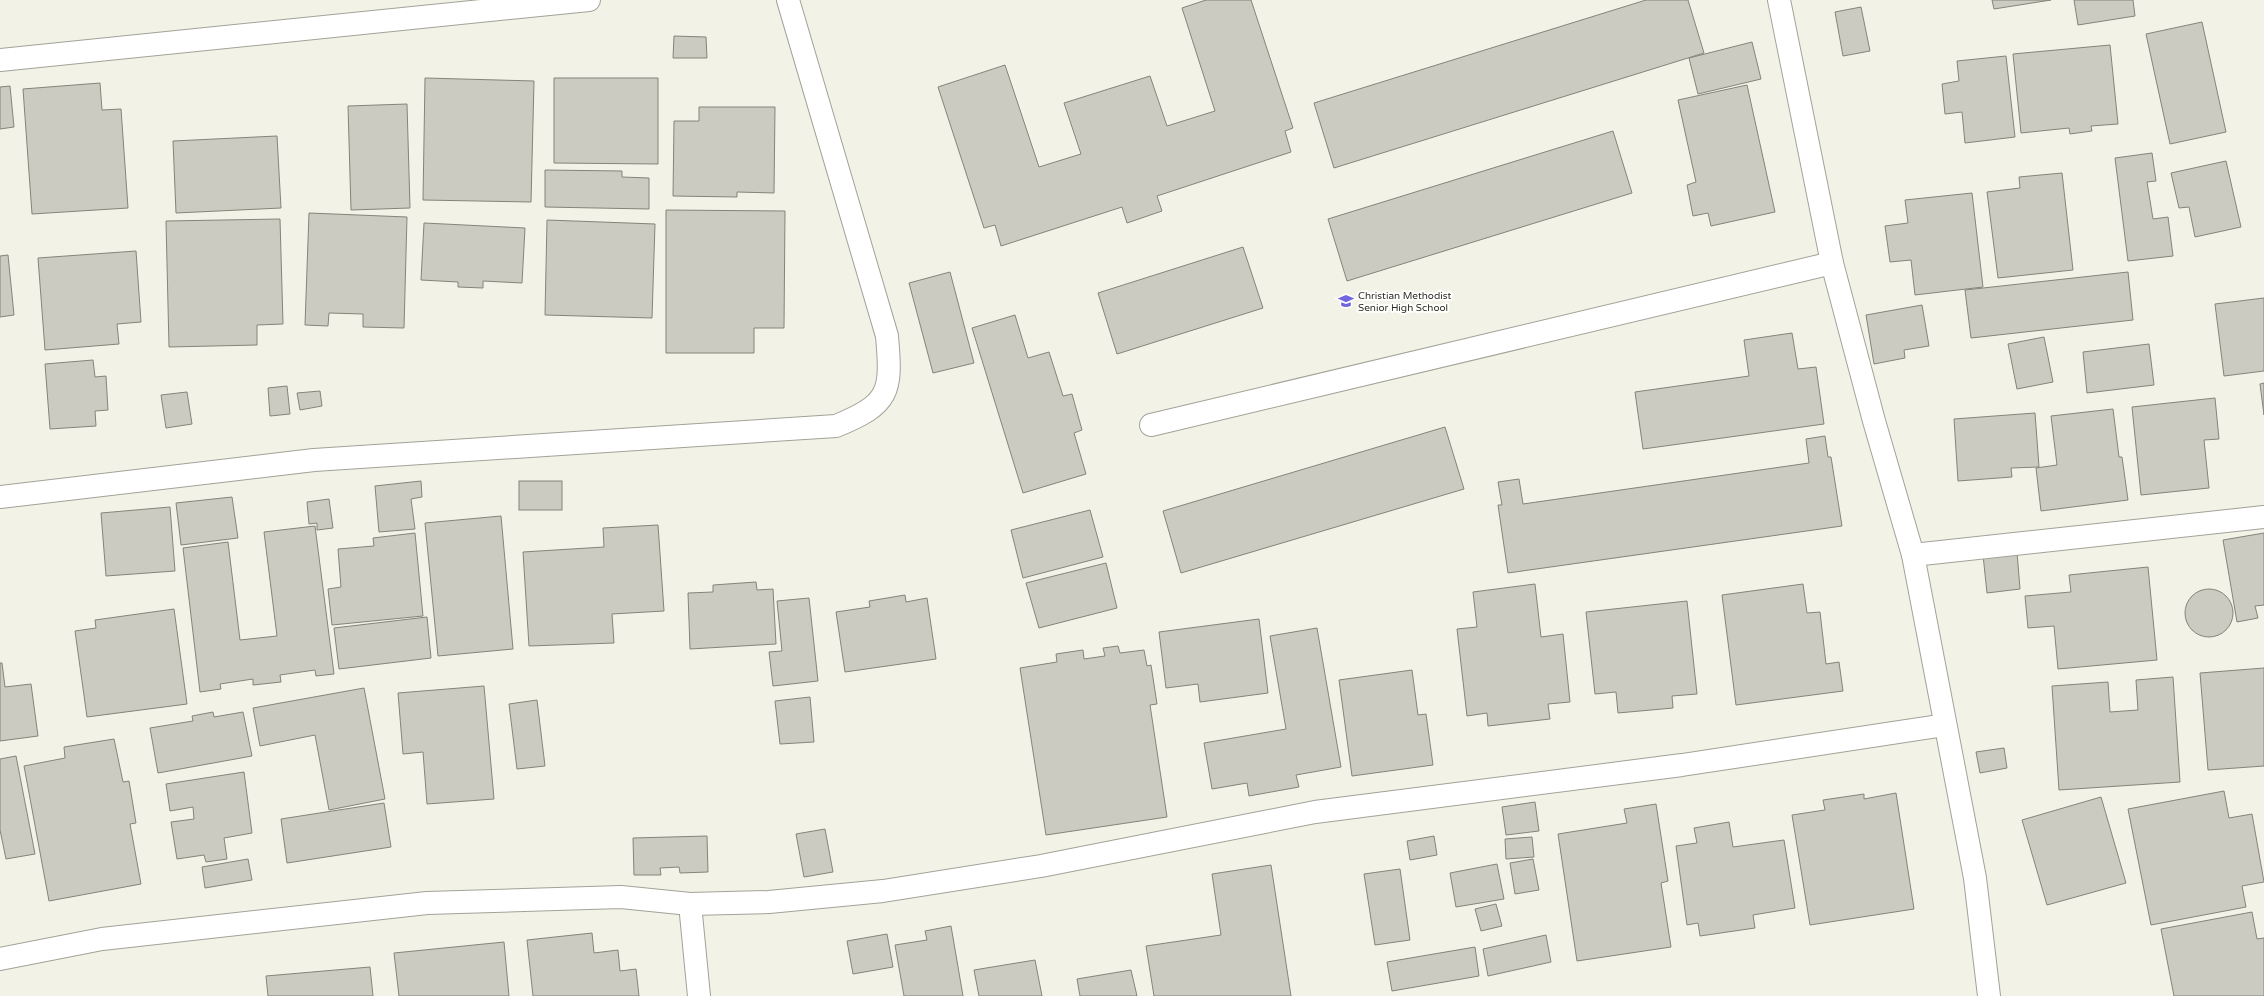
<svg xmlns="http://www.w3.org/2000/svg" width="2264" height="996" font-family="'Varela Round',sans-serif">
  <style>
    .building { fill: #cccbc1; stroke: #85847a }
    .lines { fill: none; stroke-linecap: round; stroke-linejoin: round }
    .lane-casing { stroke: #a3a298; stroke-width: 24 }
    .street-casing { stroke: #a3a298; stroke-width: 24 }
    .lane { stroke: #fff; stroke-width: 22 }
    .street { stroke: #fff; stroke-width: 22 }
    .labels { text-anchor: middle; stroke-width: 4; stroke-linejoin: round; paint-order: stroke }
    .poi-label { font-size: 10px; fill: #2d2c28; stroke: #fffffd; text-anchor: start }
  </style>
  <rect width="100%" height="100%" fill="#f3f2e7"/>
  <!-- building -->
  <g class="building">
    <polygon points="1206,0 1251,0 1293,128 1285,131 1291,152 1157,196 1162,211 1127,223 1122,207 1001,246 995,225 984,228 938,87 1005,65 1039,167 1081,154 1064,103 1150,76 1167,126 1215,111 1182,8"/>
    <polygon points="1646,0 1688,0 1704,53 1334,168 1314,103"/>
    <polygon points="1992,0 2051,0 1994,9"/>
    <polygon points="2074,0 2133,0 2135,16 2078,25"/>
    <polygon points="1861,7 1870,51 1843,56 1835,12"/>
    <polygon points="2202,22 2226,132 2170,144 2146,34"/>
    <polygon points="674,36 706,37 707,58 673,58"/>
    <polygon points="1752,42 1761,79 1698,94 1689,58"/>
    <polygon points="2110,45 2118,124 2091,126 2092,131 2070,134 2069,128 2021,133 2013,54"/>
    <polygon points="2006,56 2015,137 1965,143 1962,112 1945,114 1942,84 1959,81 1957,61"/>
    <polygon points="425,78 534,81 531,202 423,200"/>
    <polygon points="554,78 658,78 658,164 554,163"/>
    <polygon points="100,83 102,110 121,109 128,208 32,214 23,89"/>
    <polygon points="1747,85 1775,212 1711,226 1708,213 1693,216 1687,185 1696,182 1678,100"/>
    <polygon points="10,86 14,127 0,129 0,87"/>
    <polygon points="407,104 410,208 351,210 348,106"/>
    <polygon points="699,107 775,107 774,193 737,192 737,197 673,196 674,121 699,121"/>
    <polygon points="1613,131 1632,193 1347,281 1328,219"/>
    <polygon points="277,136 281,208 176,213 173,141"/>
    <polygon points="2152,153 2156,181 2147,182 2153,219 2168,217 2173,256 2128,261 2115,158"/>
    <polygon points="2226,161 2241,227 2195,237 2189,207 2179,208 2171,173"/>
    <polygon points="545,170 622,171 622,177 649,178 649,209 545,207"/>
    <polygon points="2062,173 2073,270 1998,278 1987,192 2020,188 2019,177"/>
    <polygon points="1972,193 1983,287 1915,295 1911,260 1890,262 1885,226 1908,223 1905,200"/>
    <polygon points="666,210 785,211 784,328 754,328 754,353 666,353"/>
    <polygon points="309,213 407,217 404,328 363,327 363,314 329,313 328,326 305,325"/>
    <polygon points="280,219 283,324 257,325 257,345 169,347 166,221"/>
    <polygon points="547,220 655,224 652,318 545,315"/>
    <polygon points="424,223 525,228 522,283 483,281 483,288 458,287 458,282 421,280"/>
    <polygon points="1243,247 1263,308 1117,354 1098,293"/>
    <polygon points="136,251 141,322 117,324 119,344 45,350 38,258"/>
    <polygon points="8,255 14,315 0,317 0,256"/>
    <polygon points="950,272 974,363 933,373 909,283"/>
    <polygon points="2128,272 2133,320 1971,338 1965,290"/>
    <polygon points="2264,298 2264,371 2224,376 2215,304"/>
    <polygon points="1922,305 1929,346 1904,350 1905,358 1874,364 1866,315"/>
    <polygon points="1015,315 1028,358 1049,352 1063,396 1072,394 1082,430 1074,433 1086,474 1023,493 972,328"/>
    <polygon points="1792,333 1798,369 1816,367 1824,424 1643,449 1635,392 1749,376 1744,340"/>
    <polygon points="2044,337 2053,382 2017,389 2008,344"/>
    <polygon points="2149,344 2154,385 2087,393 2083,352"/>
    <polygon points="93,360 95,377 106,376 108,410 95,411 96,426 50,429 45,364"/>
    <polygon points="2264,383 2264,415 2260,384"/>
    <polygon points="287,386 290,414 270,416 268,388"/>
    <polygon points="320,391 322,406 300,410 297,393"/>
    <polygon points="187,392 192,424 166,428 161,395"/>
    <polygon points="2215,398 2219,439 2204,440 2209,488 2141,495 2132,407"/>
    <polygon points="2113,409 2119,457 2122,457 2128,500 2041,511 2036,468 2057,465 2051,416"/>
    <polygon points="2035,413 2039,467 2011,468 2012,477 1958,481 1954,419"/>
    <polygon points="1445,427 1464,489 1181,573 1163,511"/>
    <polygon points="1825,436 1828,457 1831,457 1842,526 1508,573 1498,505 1502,505 1498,482 1519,479 1523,504 1809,463 1806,439"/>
    <polygon points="421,481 422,497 411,499 415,529 379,532 375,486"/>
    <rect x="519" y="481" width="43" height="29"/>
    <polygon points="232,497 238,538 181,545 176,503"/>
    <polygon points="329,499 333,528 317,530 317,523 309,524 307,502"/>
    <polygon points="170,507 175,571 106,576 101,513"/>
    <polygon points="1090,510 1103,557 1023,578 1011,530"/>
    <polygon points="501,516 513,649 438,656 425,523"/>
    <polygon points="658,525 664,611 612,614 614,643 529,646 523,552 604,547 603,528"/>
    <polygon points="315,526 334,674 316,676 315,670 280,675 281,682 253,685 253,679 220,684 221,689 200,692 183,548 228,542 240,640 277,636 264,532"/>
    <polygon points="415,533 423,616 332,625 328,589 341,587 338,549 374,546 373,538"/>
    <polygon points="2264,533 2264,605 2255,606 2258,618 2237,622 2223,540"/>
    <polygon points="2017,552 2020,589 1987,593 1983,555"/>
    <polygon points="1106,563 1117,608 1039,628 1026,583"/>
    <polygon points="2148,567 2157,660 2058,669 2054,626 2028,628 2025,596 2071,592 2069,575"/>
    <polygon points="756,582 757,590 773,589 776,644 690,649 688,593 713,592 713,585"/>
    <polygon points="1535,584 1541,637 1563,634 1570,702 1548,704 1550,719 1488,726 1487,713 1467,716 1457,629 1477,627 1473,592"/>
    <polygon points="1803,584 1807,613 1820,612 1826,664 1839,662 1843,691 1736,705 1722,595"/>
    <circle cx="2209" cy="613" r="24"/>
    <polygon points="905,595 906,602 927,598 936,659 845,672 836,612 870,607 869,601"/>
    <polygon points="809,598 818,681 773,686 769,652 782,651 777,601"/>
    <polygon points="1687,601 1697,694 1672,696 1673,708 1618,713 1616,692 1595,694 1586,612"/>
    <polygon points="174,609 187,704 87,717 75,631 96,628 95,620"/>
    <polygon points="427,617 431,658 339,669 334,628"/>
    <polygon points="1259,619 1268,693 1200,702 1198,684 1166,688 1159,632"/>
    <polygon points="1317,628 1341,767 1296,775 1299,787 1249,796 1247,783 1212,789 1204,743 1286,729 1270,636"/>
    <polygon points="1118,646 1120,653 1144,650 1147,666 1151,665 1157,704 1150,705 1167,817 1046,835 1020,668 1057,662 1056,654 1083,650 1084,659 1105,656 1103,648"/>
    <polygon points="0,663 2,663 5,687 31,684 38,736 0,741"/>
    <polygon points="2264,668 2264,766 2208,770 2200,673"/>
    <polygon points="1412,670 1418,715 1426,714 1433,765 1352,776 1339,680"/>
    <polygon points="2173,677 2180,782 2059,790 2052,686 2108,682 2110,712 2138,710 2136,680"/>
    <polygon points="484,686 494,799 427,804 423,752 403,754 398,693"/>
    <polygon points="364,688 385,799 329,810 315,735 260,746 253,708"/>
    <polygon points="810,697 814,742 780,744 775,701"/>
    <polygon points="537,700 545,766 517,769 509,704"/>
    <polygon points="213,712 214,717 243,712 252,756 158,773 150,728 193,721 192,716"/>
    <polygon points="114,739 123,782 129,781 136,823 130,824 141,884 49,901 24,766 65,758 64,747"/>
    <polygon points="2004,748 2007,768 1980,773 1976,752"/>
    <polygon points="16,756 35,854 6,859 0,830 0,759"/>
    <polygon points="244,772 252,833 224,838 227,859 206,862 204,855 177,859 171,822 194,819 193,807 170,811 166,784"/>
    <polygon points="2224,791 2229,818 2252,814 2264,882 2242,886 2246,907 2151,925 2128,809"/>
    <polygon points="1896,793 1914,909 1810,925 1792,815 1825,810 1823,800 1864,794 1864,799"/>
    <polygon points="2101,797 2126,883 2047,905 2022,820"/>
    <polygon points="1535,802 1539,831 1506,835 1502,807"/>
    <polygon points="384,803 391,847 287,863 281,819"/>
    <polygon points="1656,804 1668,881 1661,883 1671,947 1577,961 1558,834 1627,823 1624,809"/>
    <polygon points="1729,822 1733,847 1784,840 1795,908 1753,915 1755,928 1700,936 1698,923 1687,925 1676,846 1697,843 1694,828"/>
    <polygon points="825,829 833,872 804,877 796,834"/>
    <polygon points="707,836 708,872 680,873 679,867 660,868 661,875 634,875 633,838"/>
    <polygon points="1434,836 1437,855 1410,860 1407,841"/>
    <polygon points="1532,837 1534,857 1506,859 1505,839"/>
    <polygon points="248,859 252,880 205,888 202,867"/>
    <polygon points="1533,859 1539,890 1515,894 1510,863"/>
    <polygon points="1497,864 1504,899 1456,907 1450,873"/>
    <polygon points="1271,865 1291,996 1154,996 1146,946 1221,935 1212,874"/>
    <polygon points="1400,869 1410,940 1375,945 1364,874"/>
    <polygon points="1496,904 1502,926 1481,931 1475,909"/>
    <polygon points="2252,912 2257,939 2264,938 2264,996 2174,996 2161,929"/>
    <polygon points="951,926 963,996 904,996 895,945 927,940 925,931"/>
    <polygon points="592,933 594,953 618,950 620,971 636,969 639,996 533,996 527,940"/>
    <polygon points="887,934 893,967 853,974 847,941"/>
    <polygon points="1546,935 1551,962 1488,976 1483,949"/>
    <polygon points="504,942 509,996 399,996 394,953"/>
    <polygon points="1475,947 1479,976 1392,991 1387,962"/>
    <polygon points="1035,960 1042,996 979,996 974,970"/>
    <polygon points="370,967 373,996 268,996 266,976"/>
    <polygon points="1131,970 1137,996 1080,996 1077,979"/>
  </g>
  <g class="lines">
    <!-- lane casing -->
    <g class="lane-casing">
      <polyline id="lane" points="1151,425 1832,263"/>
    </g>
    <!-- street casing -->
    <g class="street-casing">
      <g id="street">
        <polyline points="1779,0 1832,263 1874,421 1913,555 1975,878 1989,996"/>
        <polyline points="0,60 589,0"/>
        <path d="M0 497 314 460 836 426C890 404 892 392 887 336L788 0"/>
        <polyline points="1913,555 2264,517"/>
        <polyline points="690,904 699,996"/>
        <polyline points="0,959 102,939 427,903 621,897 690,904 769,902 883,891 1041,866 1315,812 1682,765 1945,725"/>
      </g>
    </g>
    <!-- lane -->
    <use href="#lane" class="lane"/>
    <!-- street -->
    <use href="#street" class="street"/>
  </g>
  <!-- icons -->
  <defs>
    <g id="school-bare" transform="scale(1.2)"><path d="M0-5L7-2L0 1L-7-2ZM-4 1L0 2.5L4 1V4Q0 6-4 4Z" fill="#7166e0" stroke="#fffffd" stroke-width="2.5" paint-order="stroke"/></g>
  </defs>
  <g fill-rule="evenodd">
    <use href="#school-bare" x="1346" y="301"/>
  </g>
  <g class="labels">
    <!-- poi labels -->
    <g class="poi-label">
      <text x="1358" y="299">Christian Methodist<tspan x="1358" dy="12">Senior High School</tspan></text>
    </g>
  </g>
</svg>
